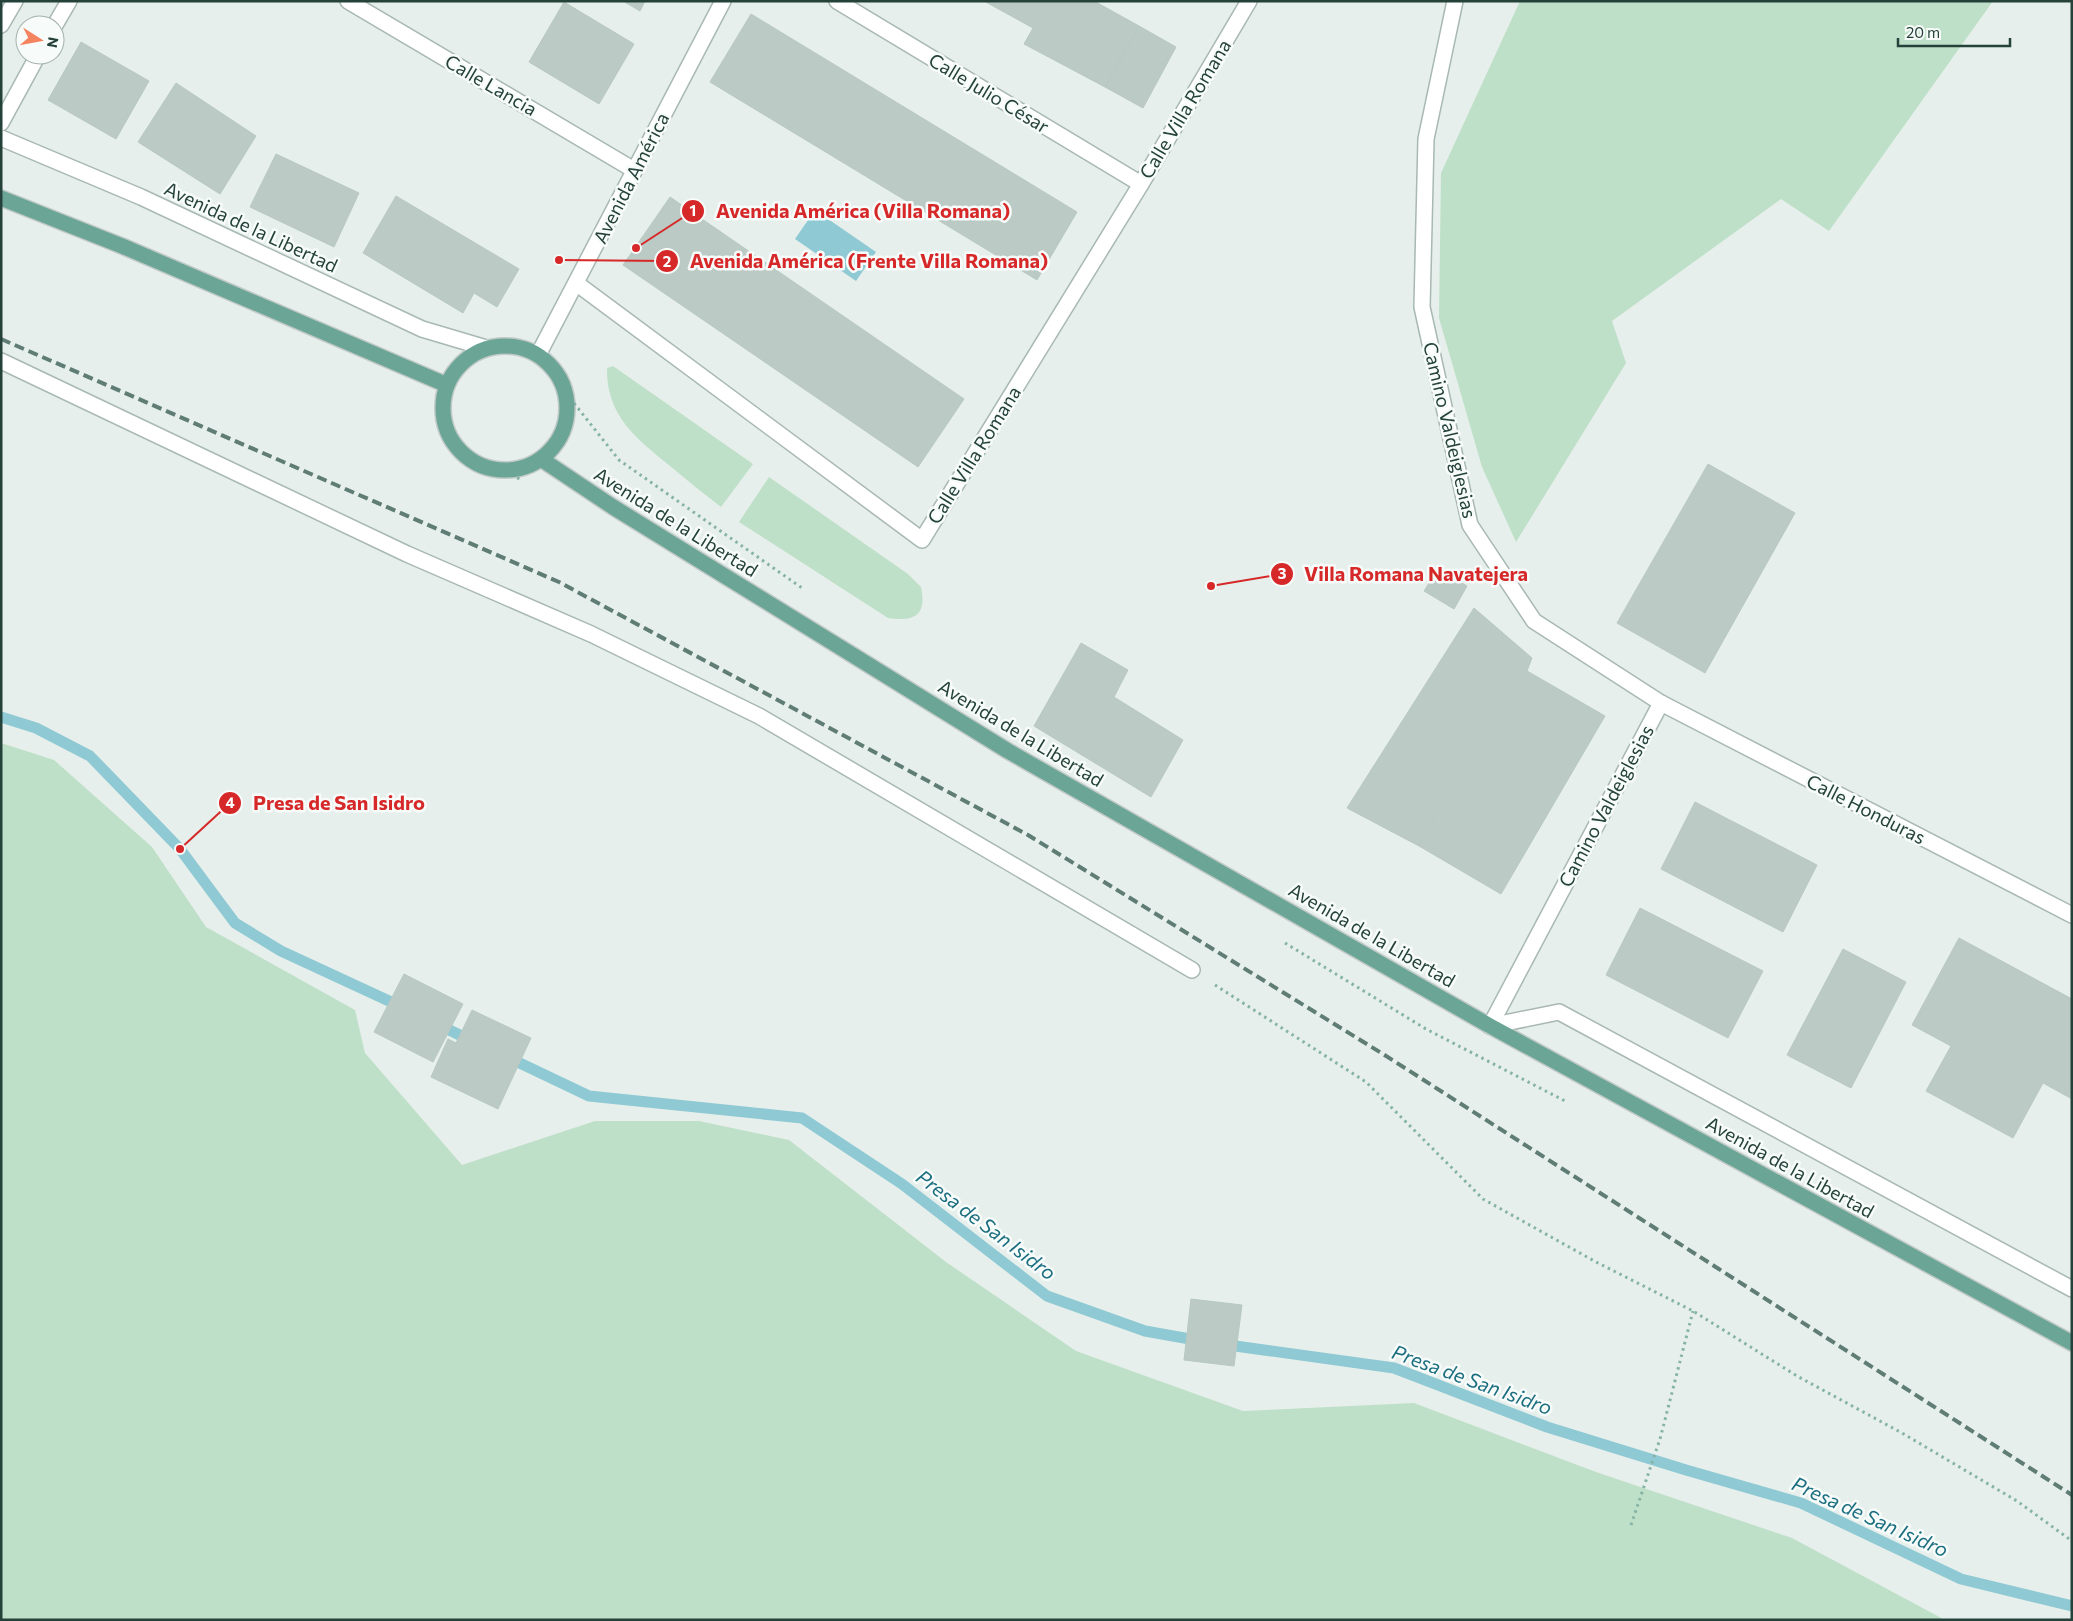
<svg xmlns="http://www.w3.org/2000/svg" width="2073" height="1621" font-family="Commissioner,sans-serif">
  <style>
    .green { fill: #bfe0c8 }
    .water { fill: #8ec9d4 }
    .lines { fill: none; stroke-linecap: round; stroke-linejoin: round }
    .stream { stroke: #8ec9d4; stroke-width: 11 }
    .building { fill: #bbcac4; stroke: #b8c9c2 }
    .minor-casing { stroke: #a8b8b2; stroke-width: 18 }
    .major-casing { stroke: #c2cac8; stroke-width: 18 }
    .path { stroke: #86b3a5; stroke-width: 3; stroke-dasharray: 2.5 4; stroke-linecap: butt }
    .minor { stroke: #fff; stroke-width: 15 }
    .major { stroke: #6aa596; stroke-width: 15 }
    .rail { stroke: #5f7d75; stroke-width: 4; stroke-dasharray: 10 5; stroke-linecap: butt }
    .labels { text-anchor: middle; stroke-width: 5; stroke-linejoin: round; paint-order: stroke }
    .street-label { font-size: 19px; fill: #24423a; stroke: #f7fbf9 }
    .water-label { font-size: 20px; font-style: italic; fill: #1c6f80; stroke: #f7fbf9 }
    .leader { fill: none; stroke: #d62828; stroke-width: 2 }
    .callout-dot { fill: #d62828; stroke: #f7fbf9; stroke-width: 2 }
    .mark-label { font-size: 15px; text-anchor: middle; font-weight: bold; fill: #fff }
    .callout-label { font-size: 20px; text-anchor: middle; font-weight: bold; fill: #d62828; stroke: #f7fbf9; stroke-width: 5; stroke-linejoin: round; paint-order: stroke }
  </style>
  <rect width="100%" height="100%" fill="#e6efeb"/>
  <!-- green -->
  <g class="green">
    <polygon points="1520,1 1993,1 1829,231 1781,199 1612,321 1626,363 1516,542 1482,467 1439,318 1441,173"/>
    <path d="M613 366 753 464 721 507C704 494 687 480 670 466 637 439 606 416 607 368Z"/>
    <path d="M769 477 908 574 921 587C927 616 914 622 888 618L739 522Z"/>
    <polygon points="1,743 54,760 152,847 206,927 355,1010 365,1053 462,1165 595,1121 699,1121 789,1140 946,1262 1076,1351 1243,1411 1414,1403 1596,1472 1792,1538 1945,1620 1,1620"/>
  </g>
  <!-- water -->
  <polygon class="water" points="815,210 876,252 856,281 795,239"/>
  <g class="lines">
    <!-- stream -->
    <g class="stream">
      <polyline points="1,717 36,728 90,756 180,849 235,923 281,951 402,1007"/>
      <polyline points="437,1024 474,1042"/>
      <polyline points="507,1057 589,1096 802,1118 902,1184 1047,1296 1145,1331 1201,1341"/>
      <polyline points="1221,1344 1394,1368 1547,1427 1686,1470 1801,1503 1961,1579 2072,1606"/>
    </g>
  </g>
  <!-- building -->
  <g class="building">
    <polygon points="623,1 645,1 640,11"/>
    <polygon points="984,1 1094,1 1139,26 1105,87 1024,44 1033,28"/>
    <polygon points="564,2 634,44 599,104 529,62"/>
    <polygon points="751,14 1077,212 1037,280 710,82"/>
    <polygon points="1139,26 1176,47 1143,108 1105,87"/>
    <polygon points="81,42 149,81 116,139 48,100"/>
    <polygon points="176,83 256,136 220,194 138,142"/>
    <polygon points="276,154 359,193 334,247 250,207"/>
    <polygon points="396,196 519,269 497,307 474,293 463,313 363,253"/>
    <polygon points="670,197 964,399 918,467 623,265"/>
    <polygon points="1708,464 1795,513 1705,673 1617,623"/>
    <polygon points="1438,569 1467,586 1454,609 1424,591"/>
    <polygon points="1474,608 1532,658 1527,671 1522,668 1419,846 1347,808"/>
    <polygon points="1081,643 1128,670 1114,697 1183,740 1151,797 1034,726"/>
    <polygon points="1522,668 1605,716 1501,894 1419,846"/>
    <polygon points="1695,802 1817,865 1783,932 1661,869"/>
    <polygon points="1640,908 1763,971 1728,1038 1606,975"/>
    <polygon points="1959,938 2072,999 2072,1099 2043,1083 2013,1138 1926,1091 1951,1046 1912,1025"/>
    <polygon points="1843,949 1906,982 1851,1088 1787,1055"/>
    <polygon points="404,974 463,1004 433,1062 374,1032"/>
    <polygon points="472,1010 531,1038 498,1109 431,1077 448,1039 456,1043"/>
    <polygon points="1191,1299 1242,1305 1234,1366 1184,1360"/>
  </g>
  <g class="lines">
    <!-- minor casing -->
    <g class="minor-casing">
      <g id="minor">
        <polyline points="348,1 634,170"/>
        <polyline points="837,1 1141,184"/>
        <polyline points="1455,1 1426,139 1422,307 1470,525 1534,621 1661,703 2072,915"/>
        <polyline points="1,25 15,1"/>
        <polyline points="55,25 69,1"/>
        <polyline points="1,123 38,55"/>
        <polyline points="1,138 141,197 422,329 486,348"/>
        <polyline points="576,283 922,540 1141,184 1249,1"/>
        <polyline points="538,355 723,1"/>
        <polyline points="1,361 407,554 591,634 759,716 1192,970"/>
        <polyline points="1490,1026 1559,1012 2072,1289"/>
        <polyline points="1490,1026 1661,703"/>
      </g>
    </g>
    <!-- major casing -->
    <g class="major-casing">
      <g id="major">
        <polyline points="1,198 122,246 447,385"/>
        <circle cx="505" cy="408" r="62"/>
        <polyline points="541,459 613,507 1008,751 1490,1026 2072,1343"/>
      </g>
    </g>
    <!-- path -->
    <g class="path">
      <polyline points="566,393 619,460 802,588"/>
      <polyline points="506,471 521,480"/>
      <polyline points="1285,943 1426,1029 1565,1101"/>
      <polyline points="1215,985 1366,1082 1483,1199 1596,1262 1693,1311 1797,1376 1902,1433 2017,1501 2072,1541"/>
      <polyline points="1631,1525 1660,1439 1693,1311"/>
    </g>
    <!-- minor -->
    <use href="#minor" class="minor"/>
    <!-- major -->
    <use href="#major" class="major"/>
    <!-- rail -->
    <polyline class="rail" points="1,339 559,582 1028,835 1383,1054 2072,1495"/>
  </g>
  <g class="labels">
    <!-- street labels -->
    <g class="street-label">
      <text transform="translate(491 85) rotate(30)" y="7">Calle Lancia</text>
      <text transform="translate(989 93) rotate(31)" y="7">Calle Julio César</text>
      <text transform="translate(1185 109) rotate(-59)" y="7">Calle Villa Romana</text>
      <text transform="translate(631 178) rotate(-63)" y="7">Avenida América</text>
      <text transform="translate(251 227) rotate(25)" y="7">Avenida de la Libertad</text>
      <text transform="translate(1450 430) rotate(77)" y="7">Camino Valdeiglesias</text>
      <text transform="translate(974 455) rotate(-58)" y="7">Calle Villa Romana</text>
      <text transform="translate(676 522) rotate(32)" y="7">Avenida de la Libertad</text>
      <text transform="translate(1021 733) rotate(31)" y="7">Avenida de la Libertad</text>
      <text transform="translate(1606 806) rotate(-62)" y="7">Camino Valdeiglesias</text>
      <text transform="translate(1866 809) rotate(27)" y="7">Calle Honduras</text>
      <text transform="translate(1372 935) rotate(30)" y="7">Avenida de la Libertad</text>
      <text transform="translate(1790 1167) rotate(29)" y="7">Avenida de la Libertad</text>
    </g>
    <!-- water labels -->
    <g class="water-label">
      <text transform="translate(986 1225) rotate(37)" y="7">Presa de San Isidro</text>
      <text transform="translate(1472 1380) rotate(20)" y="7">Presa de San Isidro</text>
      <text transform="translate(1870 1517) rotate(24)" y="7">Presa de San Isidro</text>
    </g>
  </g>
  <!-- callouts -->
  <path class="leader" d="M636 248L693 211M559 260L667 261M1211 586L1282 574M180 849L230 803"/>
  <g class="callout-dot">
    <circle cx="636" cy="248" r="5"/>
    <circle cx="559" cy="260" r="5"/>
    <circle cx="1211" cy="586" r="5"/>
    <circle cx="180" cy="849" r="5"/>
    <circle cx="693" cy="211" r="12"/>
    <circle cx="667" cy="261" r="12"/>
    <circle cx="1282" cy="574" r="12"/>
    <circle cx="230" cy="803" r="12"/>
  </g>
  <g class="mark-label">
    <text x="693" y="216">1</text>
    <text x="667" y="267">2</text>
    <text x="1282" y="579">3</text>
    <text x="230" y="808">4</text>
  </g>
  <g class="callout-label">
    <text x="863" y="218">Avenida América (Villa Romana)</text>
    <text x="869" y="268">Avenida América (Frente Villa Romana)</text>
    <text x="1416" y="581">Villa Romana Navatejera</text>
    <text x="339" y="810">Presa de San Isidro</text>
  </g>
  <!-- border -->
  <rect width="2073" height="1621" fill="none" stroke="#24423a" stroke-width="5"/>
  <!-- north arrow -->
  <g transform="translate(40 40) rotate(101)"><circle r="24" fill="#f7fbf9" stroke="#a3b1ad"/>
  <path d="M0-4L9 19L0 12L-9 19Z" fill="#f4845f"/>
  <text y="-8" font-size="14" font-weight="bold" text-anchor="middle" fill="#24423a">N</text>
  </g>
  <!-- scale -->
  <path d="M1898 38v8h112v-8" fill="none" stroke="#24423a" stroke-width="2.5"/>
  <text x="1906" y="38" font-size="15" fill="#24423a" stroke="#f7fbf9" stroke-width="4" paint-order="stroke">20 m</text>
</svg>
